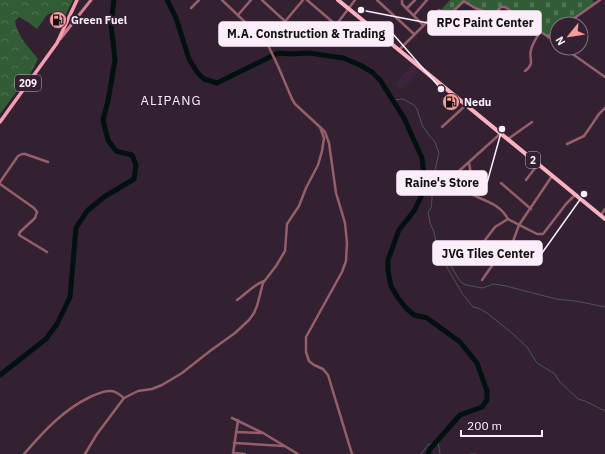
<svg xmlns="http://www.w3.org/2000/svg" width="605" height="454" font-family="'IBM Plex Sans',sans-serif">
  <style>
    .built { fill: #3c253c }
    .forest { fill: url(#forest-crowns) }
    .cemetery { fill: url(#cemetery-stones) }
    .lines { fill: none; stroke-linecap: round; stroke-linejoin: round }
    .stream { stroke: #4d5356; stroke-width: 1 }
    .river { stroke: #031010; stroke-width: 5 }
    .minor { stroke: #955f6a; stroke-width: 2.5 }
    .secondary { stroke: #d37d8f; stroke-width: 3 }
    .primary { stroke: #f69caf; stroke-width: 3.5 }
    .trunk { stroke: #fab1c0; stroke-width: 4 }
    .labels { text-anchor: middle; stroke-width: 4; stroke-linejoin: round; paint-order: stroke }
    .shield { fill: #332132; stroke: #bfb0be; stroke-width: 1 }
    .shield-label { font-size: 10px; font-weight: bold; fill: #fbeefa }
    .poi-label { font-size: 11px; font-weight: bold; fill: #fbeefa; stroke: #332132; text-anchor: start }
    .quarter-label { font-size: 13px; letter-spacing: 1px; fill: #fbeefa; stroke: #332132 }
    .leader { fill: none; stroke: #fbeefa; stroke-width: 1.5 }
    .callout-dot { fill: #fbeefa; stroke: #332132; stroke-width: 1.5 }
    .callout { fill: #fbeefa; stroke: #fbeefa; stroke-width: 1.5 }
    .callout-label { font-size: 12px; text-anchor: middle; font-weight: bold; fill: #111 }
  </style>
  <defs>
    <pattern id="forest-crowns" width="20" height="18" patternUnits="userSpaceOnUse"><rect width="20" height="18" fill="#325c36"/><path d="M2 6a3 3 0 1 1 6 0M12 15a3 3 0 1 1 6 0" fill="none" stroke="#517454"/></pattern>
    <pattern id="cemetery-stones" width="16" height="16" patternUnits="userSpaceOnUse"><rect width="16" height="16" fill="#325c36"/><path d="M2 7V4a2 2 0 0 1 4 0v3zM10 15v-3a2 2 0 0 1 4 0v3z" fill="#517454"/></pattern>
  </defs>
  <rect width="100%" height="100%" fill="#332132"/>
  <!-- built -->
  <g class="built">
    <polygon points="61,10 67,14 58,30 49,24 51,19 57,11"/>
    <polygon points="412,65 419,71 402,90 395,84"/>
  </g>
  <!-- forest -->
  <path class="forest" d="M0 0H73L65 16 51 13 47 15 37 29 28 22 19 17 15 21C18 38 28 46 38 59L30 74 0 114Z"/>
  <!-- cemetery -->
  <polygon class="cemetery" points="450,0 592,0 596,4 567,24 557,24 557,31 549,37 504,6 500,8 495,16 493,16 463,3 447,19 439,12"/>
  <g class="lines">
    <!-- stream -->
    <g class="stream">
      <polyline points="394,100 403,99 414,105 417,109 422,125 429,135 435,142 439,153 432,183 432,199 431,208 428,212 430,223 434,232 436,242 445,260 445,264 462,293 473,307 478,308 487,313 513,334 527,347 537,363 555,374 559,381 578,399 585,401 605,411"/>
      <polyline points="437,242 440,244 447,253 449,263 458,278 462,283 466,285 483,288 493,284 506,286 556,299 576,301 605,307"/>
      <polyline points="421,454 428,445 438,441 440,454"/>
      <polyline points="470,454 476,454"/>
    </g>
    <!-- river -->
    <g class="river">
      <polyline points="167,0 176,18 189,59 197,72 204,79 217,83 278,53 290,54 309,53 343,58 360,65 372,72 380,80 404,118 422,158 424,174 422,195 414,211 399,230 388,260 388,271 391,286 398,298 406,308 414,315 427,318 460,342 477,363 487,391 487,400 482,407 460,415 430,449 428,454"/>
      <polyline points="0,375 46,339 57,324 70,297 76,228 87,211 104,197 134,179 136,165 132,155 116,151 108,140 103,120 108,101 115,60 111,24 114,0"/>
    </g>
    <!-- minor -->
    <g class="minor">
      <polyline points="262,0 301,36"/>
      <polyline points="307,0 335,24"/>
      <polyline points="377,0 414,34"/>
      <polyline points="402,0 402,4 423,25"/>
      <polyline points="191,8 199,0"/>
      <polyline points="407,8 415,0"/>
      <polyline points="238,15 251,0"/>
      <polyline points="414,15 427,0"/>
      <polyline points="566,24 600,0"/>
      <polyline points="327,37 355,0"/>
      <polyline points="548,37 557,30"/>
      <polyline points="267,43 303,0"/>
      <polyline points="564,48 605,77"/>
      <polyline points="399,50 439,10 448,16 464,1 475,8 492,14 495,13 501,7 505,7 557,43"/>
      <path d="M525 71C536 63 528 58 531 50 532 44 537 37 540 32"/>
      <polyline points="320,127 325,132 329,143 336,193 345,223 347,243 346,261 342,272 306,337 306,352 309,361 314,365 323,369 328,375 352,454"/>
      <polyline points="442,127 466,105"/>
      <polyline points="508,139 532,122"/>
      <polyline points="567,144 584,136 599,114 605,108"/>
      <path d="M469 163 472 180 469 191V193C484 201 499 203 508 219"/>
      <polyline points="449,180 500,134"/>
      <polyline points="526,180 538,164"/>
      <polyline points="0,182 18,156 22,154 25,154 48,162"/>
      <polyline points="501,183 531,209"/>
      <polyline points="0,184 34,208 37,212 35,218 20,232 19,235 47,252"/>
      <polyline points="601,215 605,209"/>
      <polyline points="464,257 482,244 495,227 508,219 537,234 543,234 566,204 575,195"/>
      <polyline points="482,280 496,260 498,260 503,263 505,263 519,225 552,176"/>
      <path d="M237 300C246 294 253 285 264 281"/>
      <polyline points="232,418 263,433 298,454"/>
      <polyline points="236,432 261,433"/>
      <polyline points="234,443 284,446"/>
      <polyline points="233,453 245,454"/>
      <path d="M24 454C44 431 63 410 90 397 97 394 104 390 111 391 116 391 120 395 124 398"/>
      <polyline points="85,454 97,434 124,398 138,391 152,389 162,385 182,373 210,351 235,333 249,320 254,313 257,306 263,283 276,266 285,251 287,224 299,206 306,188 318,165 322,151 324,138 320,127 295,104 292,99 278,66 267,43 222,0"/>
      <polyline points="233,454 238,420"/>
    </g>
    <!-- secondary -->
    <polyline class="secondary" points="60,39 91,0"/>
    <!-- primary -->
    <polyline class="primary" points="0,122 57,43 77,0"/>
    <!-- trunk -->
    <polyline class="trunk" points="338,0 605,219"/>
  </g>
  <!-- icons -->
  <defs>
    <g id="fuel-disc" transform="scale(0.9)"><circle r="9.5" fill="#f59b9a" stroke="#332132"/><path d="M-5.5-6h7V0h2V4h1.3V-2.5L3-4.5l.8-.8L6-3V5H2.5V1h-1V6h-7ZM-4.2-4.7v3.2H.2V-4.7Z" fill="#111"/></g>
  </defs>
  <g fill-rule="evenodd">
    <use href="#fuel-disc" x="58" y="20"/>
    <use href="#fuel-disc" x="451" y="102"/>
  </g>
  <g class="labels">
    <!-- shield labels -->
    <g class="shield">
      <rect x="15" y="75" width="26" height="16" rx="3"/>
      <rect x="526" y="152" width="14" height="16" rx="3"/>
    </g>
    <g class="shield-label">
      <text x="28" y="87">209</text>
      <text x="533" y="164">2</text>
    </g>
    <!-- poi labels -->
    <g class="poi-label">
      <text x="71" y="24">Green Fuel</text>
      <text x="464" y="106">Nedu</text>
    </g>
    <!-- quarter labels -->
    <g class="quarter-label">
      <text x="171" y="105">ALIPANG</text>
    </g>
  </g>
  <!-- callouts -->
  <path class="leader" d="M361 10L428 23M441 89L393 34M502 129L487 183M584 194L542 253"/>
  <g class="callout-dot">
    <circle cx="361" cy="10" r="4"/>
    <circle cx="441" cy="89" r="4"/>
    <circle cx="502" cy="129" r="4"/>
    <circle cx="584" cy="194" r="4"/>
  </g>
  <g class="callout">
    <rect x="428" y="11" width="113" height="24" rx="4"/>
    <rect x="219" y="22" width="174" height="24" rx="4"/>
    <rect x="397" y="171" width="90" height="24" rx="4"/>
    <rect x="433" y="241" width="109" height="24" rx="4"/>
  </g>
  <g class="callout-label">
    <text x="485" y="27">RPC Paint Center</text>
    <text x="306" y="38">M.A. Construction &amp; Trading</text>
    <text x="442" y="187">Raine's Store</text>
    <text x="488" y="258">JVG Tiles Center</text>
  </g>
  <!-- north arrow -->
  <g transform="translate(569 36) rotate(240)"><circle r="19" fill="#332132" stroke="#837382"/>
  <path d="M0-3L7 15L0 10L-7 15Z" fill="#f59b9a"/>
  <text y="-6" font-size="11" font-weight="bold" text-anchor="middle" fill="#fbeefa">N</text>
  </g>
  <!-- scale -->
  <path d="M461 430v6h81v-6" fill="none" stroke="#fbeefa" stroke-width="2"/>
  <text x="467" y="430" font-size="12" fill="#fbeefa" stroke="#332132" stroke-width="3" paint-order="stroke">200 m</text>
</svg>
